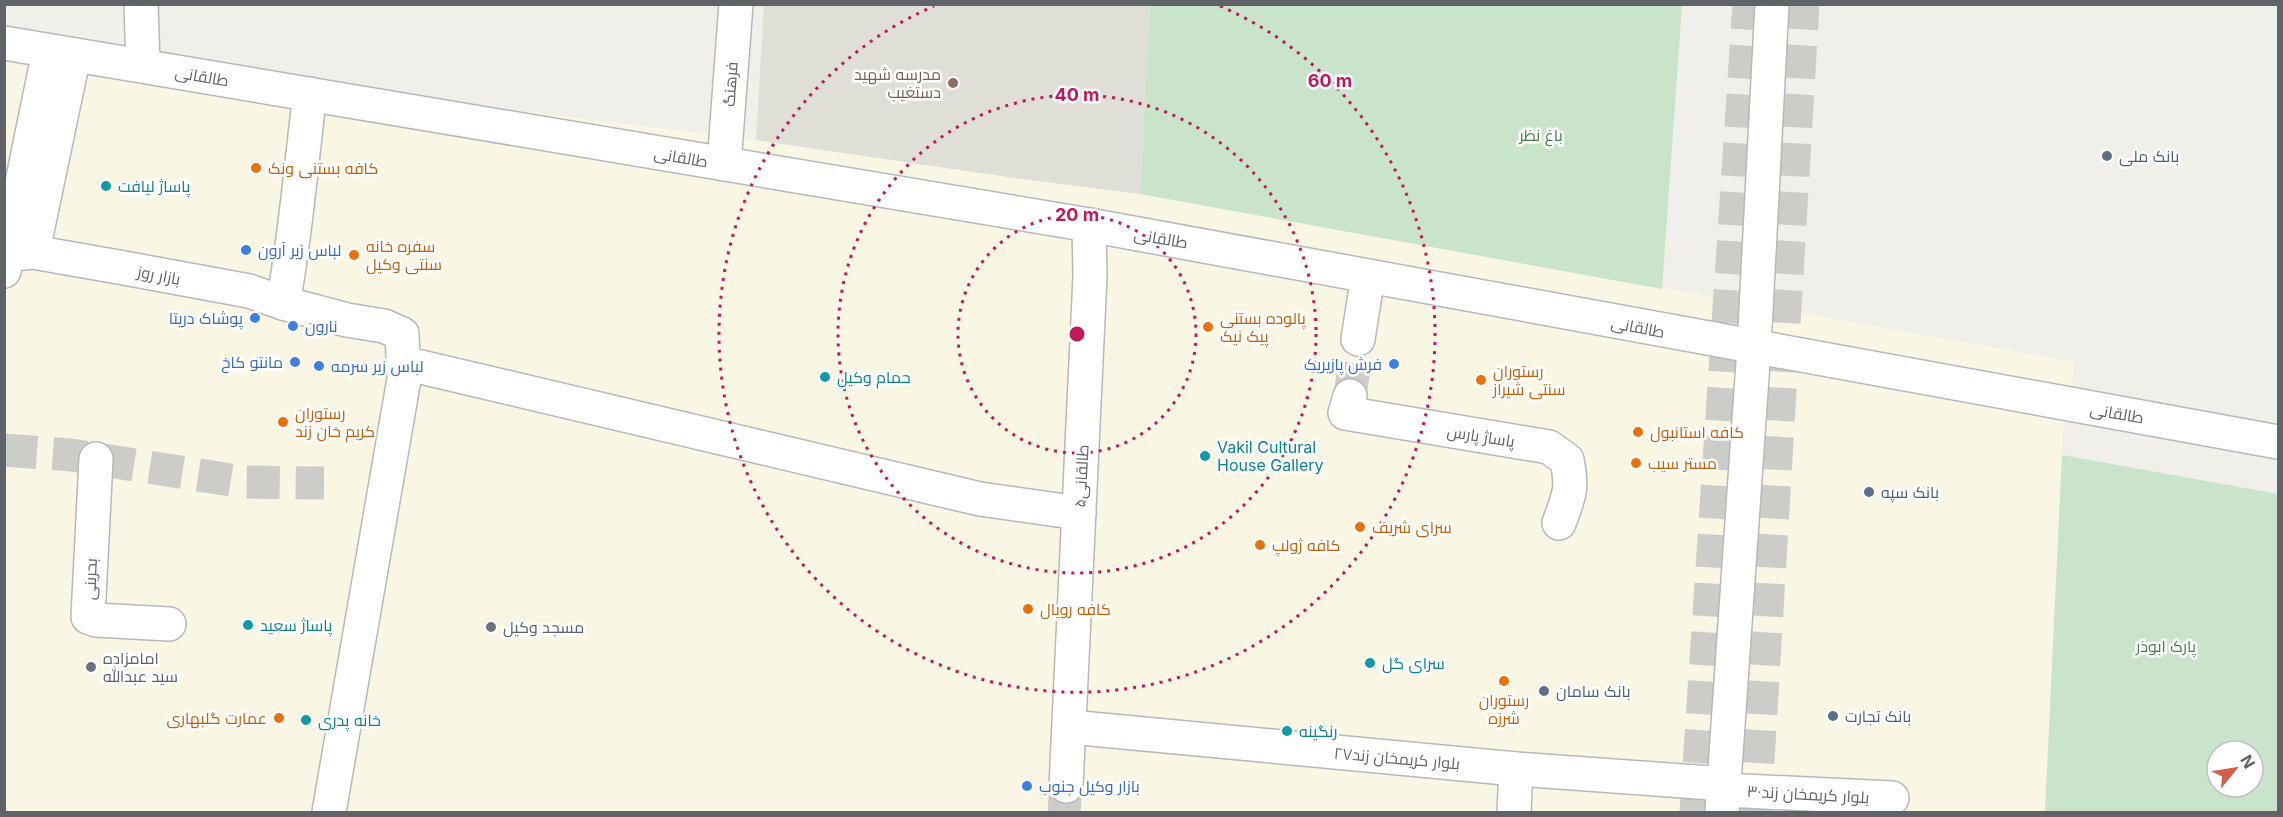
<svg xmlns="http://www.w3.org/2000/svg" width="2283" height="817" font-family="Inter,Cairo,sans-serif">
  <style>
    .commercial { fill: #faf6e4 }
    .education { fill: #dfded7 }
    .green { fill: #c9e4cb; fill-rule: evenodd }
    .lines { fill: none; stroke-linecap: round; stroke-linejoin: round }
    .minor-tunnel { stroke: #ccccc8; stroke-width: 33; stroke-dasharray: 33 16; stroke-linecap: butt }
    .major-tunnel { stroke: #ccccc8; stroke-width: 33; stroke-dasharray: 33 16; stroke-linecap: butt }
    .minor-casing { stroke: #b6b8bb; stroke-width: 36 }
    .minor { stroke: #fff; stroke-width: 33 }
    .ring { fill: none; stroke: #c2185b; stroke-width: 3; stroke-dasharray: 3 6 }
    .education-dot { fill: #8d6e63; stroke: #fff; stroke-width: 2 }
    .service-dot { fill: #5c6f8a; stroke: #fff; stroke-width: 2 }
    .food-dot { fill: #e8710a; stroke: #fff; stroke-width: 2 }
    .culture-dot { fill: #0f9aa8; stroke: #fff; stroke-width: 2 }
    .shop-dot { fill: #3f7fe0; stroke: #fff; stroke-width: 2 }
    .worship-dot { fill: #6b7280; stroke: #fff; stroke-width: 2 }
    .labels { text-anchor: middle; stroke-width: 5; stroke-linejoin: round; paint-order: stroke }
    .education-label { font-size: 16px; fill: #785e54; stroke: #fff; text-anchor: end }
    .street-label { font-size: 16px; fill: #606367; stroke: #fff }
    .park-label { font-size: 16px; fill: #438349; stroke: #fff }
    .service-label { font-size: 16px; fill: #4e5e75; stroke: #fff; text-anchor: start }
    .food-label { font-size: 16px; fill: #c56008; stroke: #fff; text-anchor: start }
    .culture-label { font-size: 16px; fill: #0d838f; stroke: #fff; text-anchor: start }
    .shop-label { font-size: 16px; fill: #366cbe; stroke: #fff; text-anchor: start }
    .worship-label { font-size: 16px; fill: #5b616d; stroke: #fff; text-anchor: start }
    .centre { fill: #c2185b; stroke: #fff; stroke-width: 3 }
    .ring-label { font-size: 18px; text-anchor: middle; font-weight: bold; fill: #c2185b; stroke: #fff; stroke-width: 5; stroke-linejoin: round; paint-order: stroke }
  </style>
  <rect width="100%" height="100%" fill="#f0efe9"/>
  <!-- commercial -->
  <polygon class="commercial" points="5,47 756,140 1007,177 1140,194 2075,362 2063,434 2045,812 5,812"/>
  <!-- education -->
  <polygon class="education" points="764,5 1150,5 1140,194 1008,177 756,140"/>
  <!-- green -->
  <g class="green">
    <polygon points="1150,5 1682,5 1662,289 1140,194"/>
    <path d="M2062 455 2278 494V812H2045ZM2217 751H2253V787H2217Z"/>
  </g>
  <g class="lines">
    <!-- minor-tunnel -->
    <g class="minor-tunnel">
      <polyline points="1350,396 1358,339"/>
      <polyline points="4,450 71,455 244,482 324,483"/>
      <polyline points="1064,812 1066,786"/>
    </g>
    <!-- major-tunnel -->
    <g class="major-tunnel">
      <polyline points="1696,812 1749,4"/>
      <polyline points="1755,812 1803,4"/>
    </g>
    <!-- minor casing -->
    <g class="minor-casing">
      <g id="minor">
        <polyline points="141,4 143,66"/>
        <polyline points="4,43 1089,225 2278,442"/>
        <path d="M310 94C301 164 296 234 283 303L347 320 384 326 402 334 404 379 329 812"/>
        <polyline points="724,164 736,4"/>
        <polyline points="35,241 74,55"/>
        <polyline points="9,255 33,252 124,268 249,291 283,303"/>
        <polyline points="4,271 49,51"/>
        <polyline points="1358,339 1368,276"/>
        <polyline points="404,363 980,499 1079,513"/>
        <path d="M1350 396 1345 413 1549 447 1567 460C1573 489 1569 496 1559 523"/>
        <polyline points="96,459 88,617 96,620 169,624"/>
        <polyline points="1070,727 1516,769 1725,784"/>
        <polyline points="1066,786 1090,276 1089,225"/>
        <polyline points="1724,790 1892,798"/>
        <polyline points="1514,812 1516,769"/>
        <polyline points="1722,812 1754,348 1772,4"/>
      </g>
    </g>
    <!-- minor -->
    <use href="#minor" class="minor"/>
  </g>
  <!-- distance rings -->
  <g class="ring">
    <circle cx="1077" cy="334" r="119"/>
    <circle cx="1077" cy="334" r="239"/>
    <path d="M1220 6A358 358 0 1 1 934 6"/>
  </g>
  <!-- markers -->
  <circle class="education-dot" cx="953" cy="83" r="6"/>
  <g class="service-dot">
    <circle cx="2107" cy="156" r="6"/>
    <circle cx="1869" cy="492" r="6"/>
    <circle cx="1544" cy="691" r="6"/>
    <circle cx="1833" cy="716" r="6"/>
  </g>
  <g class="food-dot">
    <circle cx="256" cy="168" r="6"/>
    <circle cx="354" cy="255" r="6"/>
    <circle cx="1208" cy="327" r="6"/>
    <circle cx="1481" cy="380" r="6"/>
    <circle cx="283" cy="422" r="6"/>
    <circle cx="1638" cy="432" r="6"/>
    <circle cx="1636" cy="463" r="6"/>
    <circle cx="1360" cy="527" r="6"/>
    <circle cx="1260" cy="545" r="6"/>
    <circle cx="1028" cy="609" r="6"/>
    <circle cx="1504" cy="681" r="6"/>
    <circle cx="279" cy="718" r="6"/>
  </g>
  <g class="culture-dot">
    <circle cx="106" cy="186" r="6"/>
    <circle cx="825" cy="377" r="6"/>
    <circle cx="1205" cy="456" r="6"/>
    <circle cx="248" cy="625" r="6"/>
    <circle cx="1370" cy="663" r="6"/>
    <circle cx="306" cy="720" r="6"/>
    <circle cx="1287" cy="731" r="6"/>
  </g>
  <g class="shop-dot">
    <circle cx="246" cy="250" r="6"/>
    <circle cx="255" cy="318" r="6"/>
    <circle cx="293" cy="326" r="6"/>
    <circle cx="295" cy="362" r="6"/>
    <circle cx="1394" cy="364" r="6"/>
    <circle cx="319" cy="366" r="6"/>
    <circle cx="1027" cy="786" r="6"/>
  </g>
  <g class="worship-dot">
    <circle cx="491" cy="627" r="6"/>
    <circle cx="91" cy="667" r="6"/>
  </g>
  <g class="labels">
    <!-- education labels -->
    <g class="education-label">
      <text x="941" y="80">مدرسه شهید<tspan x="941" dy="18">دستغیب</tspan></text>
    </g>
    <!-- street labels -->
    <g class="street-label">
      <text transform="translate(202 76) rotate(10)" y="6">طالقانی</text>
      <text transform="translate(730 84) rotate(-86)" y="6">فرهنگ</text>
      <text transform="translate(681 157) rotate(10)" y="6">طالقانی</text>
      <text transform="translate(1161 238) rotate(10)" y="6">طالقانی</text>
      <text transform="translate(159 275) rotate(11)" y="6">بازار روز</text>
      <text transform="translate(1638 327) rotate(11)" y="6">طالقانی</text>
      <text transform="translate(2117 413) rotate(10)" y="6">طالقانی</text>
      <text transform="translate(1481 436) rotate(9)" y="6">پاساژ پارس</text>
      <text transform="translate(1081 476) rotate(-87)" y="6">طالقانی۵</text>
      <text transform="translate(90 579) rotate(-87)" y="6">بحرینی</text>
      <text transform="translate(1397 758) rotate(5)" y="6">بلوار کریمخان زند۲۷</text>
      <text transform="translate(1808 794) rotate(3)" y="6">بلوار کریمخان زند۳۰</text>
    </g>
    <!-- park labels -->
    <g class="park-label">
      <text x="1541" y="141">باغ نظر</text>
      <text x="2166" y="652">پارک ابوذر</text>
    </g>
    <!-- service labels -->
    <g class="service-label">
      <text x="2119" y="162">بانک ملی</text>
      <text x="1881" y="498">بانک سپه</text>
      <text x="1556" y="697">بانک سامان</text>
      <text x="1845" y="722">بانک تجارت</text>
    </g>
    <!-- food labels -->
    <g class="food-label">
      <text x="268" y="174">کافه بستنی ونک</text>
      <text x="366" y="252">سفره خانه<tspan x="366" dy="18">سنتی وکیل</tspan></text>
      <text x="1220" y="324">پالوده بستنی<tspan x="1220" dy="18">پیک نیک</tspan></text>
      <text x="1493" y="377">رستوران<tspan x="1493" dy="18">سنتی شیراز</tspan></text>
      <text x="295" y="419">رستوران<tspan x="295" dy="18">کریم خان زند</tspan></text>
      <text x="1650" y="438">کافه استانبول</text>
      <text x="1648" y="469">مستر سیب</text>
      <text x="1372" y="533">سرای شریف</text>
      <text x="1272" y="551">کافه ژولپ</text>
      <text x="1040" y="615">کافه رویال</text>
      <text x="1504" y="706" text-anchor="middle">رستوران<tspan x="1504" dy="18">شرزه</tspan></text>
      <text x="267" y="724" text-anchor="end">عمارت گلبهاری</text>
    </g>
    <!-- culture labels -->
    <g class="culture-label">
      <text x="118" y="192">پاساژ لیافت</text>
      <text x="837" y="383">حمام وکیل</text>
      <text x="1217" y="453">Vakil Cultural<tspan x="1217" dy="18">House Gallery</tspan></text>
      <text x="260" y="631">پاساژ سعید</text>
      <text x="1382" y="669">سرای گل</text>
      <text x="318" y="726">خانه پدری</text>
      <text x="1299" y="737">رنگینه</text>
    </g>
    <!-- shop labels -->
    <g class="shop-label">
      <text x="258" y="256">لباس زیر آرون</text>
      <text x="243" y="324" text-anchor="end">پوشاک دریتا</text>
      <text x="305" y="332">نارون</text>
      <text x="283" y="368" text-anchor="end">مانتو کاخ</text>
      <text x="1382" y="370" text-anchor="end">فرش پازیریک</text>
      <text x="331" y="372">لباس زیر سرمه</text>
      <text x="1039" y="792">بازار وکیل جنوب</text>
    </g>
    <!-- worship labels -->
    <g class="worship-label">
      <text x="503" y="633">مسجد وکیل</text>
      <text x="103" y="664">امامزاده<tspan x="103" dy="18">سید عبدالله</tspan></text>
    </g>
  </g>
  <circle cx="1077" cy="334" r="9" class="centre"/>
  <g class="ring-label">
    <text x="1330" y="87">60 m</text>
    <text x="1077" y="101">40 m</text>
    <text x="1077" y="221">20 m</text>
  </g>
  <!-- border -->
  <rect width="2283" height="817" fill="none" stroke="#606367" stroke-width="12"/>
  <!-- north arrow -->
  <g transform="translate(2235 769) rotate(60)"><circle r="28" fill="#ffffff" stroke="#bfc1c2" stroke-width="1.5"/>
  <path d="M0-4.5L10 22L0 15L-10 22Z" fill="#d35e4b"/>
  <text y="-9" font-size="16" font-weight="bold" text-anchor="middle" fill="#606367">N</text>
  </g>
</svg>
